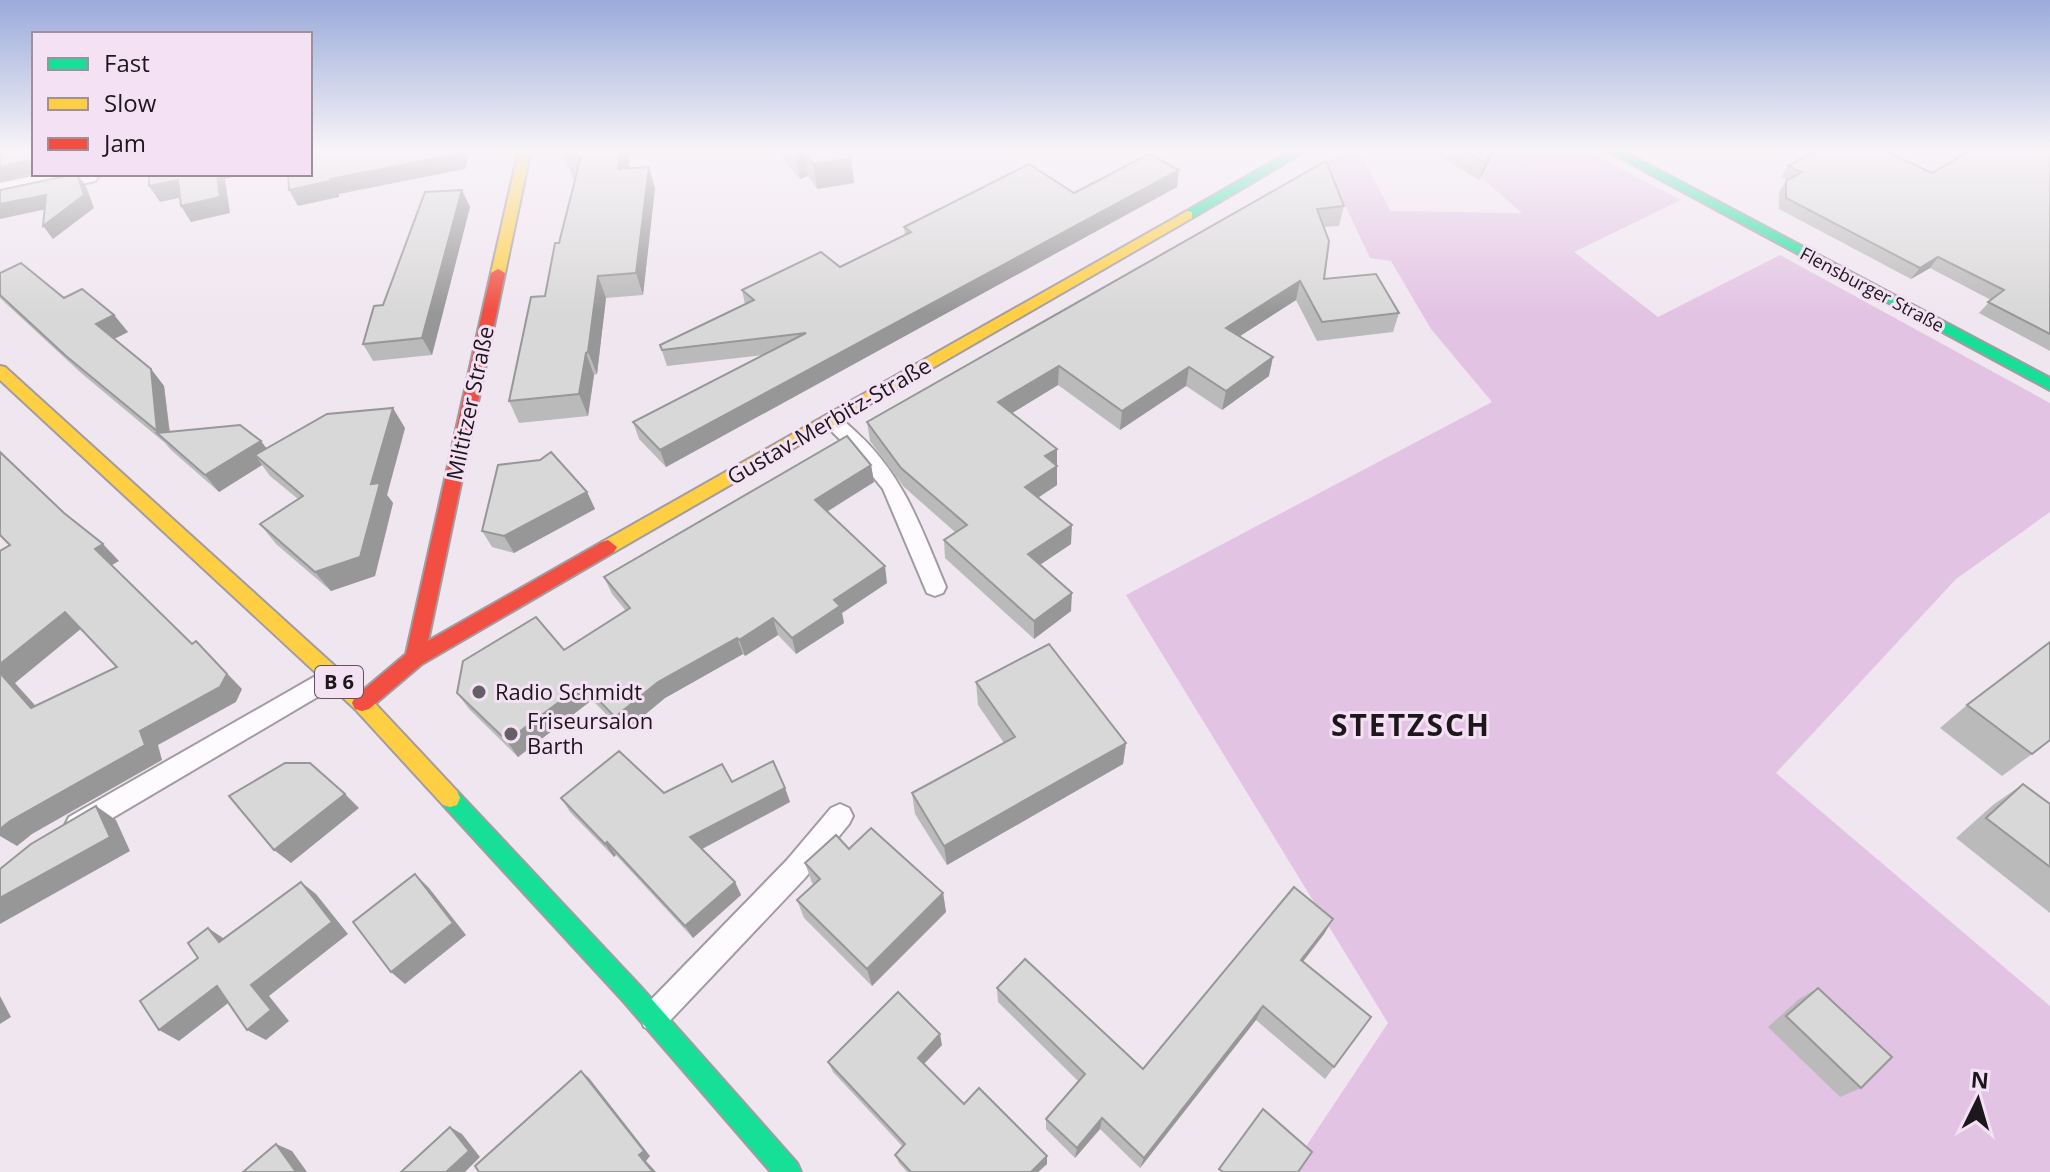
<svg xmlns="http://www.w3.org/2000/svg" width="2050" height="1172" font-family="'Open Sans',sans-serif">
  <style>
    .green { fill: #e3c3e3 }
    .lines { fill: none; stroke-linecap: round; stroke-linejoin: round }
    .lane-casing { stroke: #a29ba2; stroke-width: 4 }
    .street-casing { stroke: #a29ba2; stroke-width: 4 }
    .fast-casing { stroke: #a29ba2; stroke-width: 4 }
    .slow-casing { stroke: #a29ba2; stroke-width: 4 }
    .jam-casing { stroke: #a29ba2; stroke-width: 4 }
    .lane { fill: #fdfbfd; fill-rule: evenodd }
    .street { fill: #fdfbfd; fill-rule: evenodd }
    .fast { fill: #16e098; fill-rule: evenodd }
    .slow { fill: #ffcf43; fill-rule: evenodd }
    .jam { fill: #f24e42; fill-rule: evenodd }
    .wall { fill: #bbbaba }
    .shaded-wall { fill: #989797 }
    .building { fill: #d9d8d8; stroke: #989797; stroke-width: 2 }
    .poi-dot { fill: #675f67; stroke: #f4e2f4; stroke-width: 3 }
    .labels { text-anchor: middle; stroke-width: 6; stroke-linejoin: round; paint-order: stroke }
    .far-street-label { font-size: 18px; fill: #1d171d; stroke: #f4e2f4 }
    .shield { fill: #f4e2f4; stroke: #5e545e; stroke-width: 2 }
    .shield-label { font-size: 20px; font-weight: bold; fill: #1d171d }
    .street-label { font-size: 22px; fill: #1d171d; stroke: #f4e2f4 }
    .poi-label { font-size: 22px; fill: #1d171d; stroke: #f4e2f4; text-anchor: start }
    .district-label { font-size: 30px; font-weight: bold; letter-spacing: 2px; fill: #1d171d; stroke: #f4e2f4 }
  </style>
  <rect width="100%" height="100%" fill="#f0e6f0"/>
  <!-- green -->
  <polygon class="green" points="1357,149 1391,211 1522,213 1481,177 1501,149 1582,149 1681,200 1574,252 1658,317 1780,255 2050,403 2050,512 1956,579 1776,773 2050,1006 2050,1172 1289,1172 1388,1023 1126,595 1492,402 1431,329 1391,261 1370,258 1325,163"/>
  <g class="lines">
    <!-- lane casing -->
    <g class="lane-casing">
      <g id="lane">
        <path d="M830 413C840 416 847 424 855 431 904 475 921 528 946 587L943 593 935 596 927 593 883 489 853 452 820 420Z"/>
        <polygon points="333,666 341,669 345,676 341,683 87,833 78,837 69,833 65,825 69,817"/>
        <polygon points="840,804 849,808 853,816 849,824 805,878 664,1027 654,1031 644,1027 640,1017 644,1007 787,860 831,808"/>
      </g>
    </g>
    <!-- street casing -->
    <g class="street-casing">
      <polygon id="street" points="42,174 100,174 95,181 0,203 0,183"/>
    </g>
    <!-- fast casing -->
    <g class="fast-casing">
      <g id="fast">
        <polygon points="1294,149 1309,149 1192,218 1182,218 1180,215"/>
        <polygon points="1604,149 1619,149 2050,378 2050,390"/>
        <polygon points="450,789 457,791 640,986 797,1163 801,1172 771,1172 624,1002 443,805 440,798 443,791"/>
      </g>
    </g>
    <!-- slow casing -->
    <g class="slow-casing">
      <g id="slow">
        <polygon points="519,149 531,149 505,273 498,277 491,273"/>
        <polygon points="1187,211 1192,212 1192,218 614,552 602,552 599,547 602,542"/>
        <polygon points="0,366 5,367 369,697 457,791 460,798 457,805 450,807 443,805 355,709 0,380"/>
      </g>
    </g>
    <!-- jam casing -->
    <g class="jam-casing">
      <polygon id="jam" points="498,269 505,273 428,641 602,542 608,540 617,547 614,552 422,664 369,709 362,711 355,709 352,703 355,697 406,654 491,273"/>
    </g>
    <!-- lane -->
    <use href="#lane" class="lane"/>
    <!-- street -->
    <use href="#street" class="street"/>
    <!-- fast -->
    <use href="#fast" class="fast"/>
    <!-- slow -->
    <use href="#slow" class="slow"/>
    <!-- jam -->
    <use href="#jam" class="jam"/>
  </g>
  <!-- wall -->
  <g class="wall">
    <polygon points="567,149 631,149 628,168 655,188 643,295 606,298 597,374 594,375 588,416 519,423 509,401 545,296 575,179 573,179 565,157"/>
    <polygon points="775,149 848,149 851,158 854,183 817,189 808,176 800,179"/>
    <polygon points="1427,149 1497,149 1479,180"/>
    <polygon points="2050,149 2050,351 1979,313 1991,300 1930,268 1911,279 1779,209 1779,192 1786,181 1788,180 1781,177 1788,166 1932,173"/>
    <polygon points="1326,161 1344,206 1339,226 1324,227 1324,279 1399,313 1393,332 1317,341 1296,300 1240,336 1269,376 1222,410 1186,386 1120,430 1058,385 1012,413 1057,449 1057,485 1038,498 1071,544 1039,565 1071,611 1034,639 945,558 944,540 955,532 904,487 870,441 867,422"/>
    <polygon points="1177,187 666,467 639,439 633,422 764,355 667,366 660,345 745,304 742,290 840,267 905,235 904,227 1074,193"/>
    <polygon points="470,207 432,355 373,361 363,344 383,305"/>
    <polygon points="0,273 64,298 114,315 128,332 114,339 151,369 164,386 170,432 266,449 405,428 387,495 393,503 375,576 331,591 276,544 260,524 298,499 270,476 262,465 219,492 171,450 165,443 81,373 0,298"/>
    <polygon points="540,460 587,492 595,509 514,553 492,547 482,531"/>
    <polygon points="871,465 874,482 827,512 887,583 842,613 844,623 796,654 778,635 745,656 743,654 665,698 624,732 592,700 518,757 469,709 457,693 564,650 626,611 612,594 604,577"/>
    <polygon points="976,682 1126,743 1123,764 947,865 915,814 912,793 1004,743 978,705"/>
    <polygon points="1967,705 2032,754 2002,776 1940,728"/>
    <polygon points="732,782 785,788 790,802 702,849 735,882 741,895 693,938 616,855 614,857 570,812 561,798 664,793"/>
    <polygon points="2023,784 2050,804 2050,913 1956,838 1993,805"/>
    <polygon points="849,849 943,893 946,912 872,986 804,918 797,900 814,885 812,883 805,863"/>
    <polygon points="1333,919 1324,934 1303,962 1371,1017 1325,1079 1256,1020 1140,1168 1100,1129 1075,1158 1046,1129 1046,1119 1078,1081 998,1002 997,988 1143,1069"/>
    <polygon points="1818,988 1861,1088 1840,1097 1768,1027 1799,999"/>
    <polygon points="942,1045 924,1064 964,1104 1047,1156 1047,1164 1038,1172 907,1172 899,1163 895,1155 903,1147 833,1072 828,1062"/>
  </g>
  <!-- shaded-wall -->
  <g class="shaded-wall">
    <polygon points="459,149 470,149 465,169 339,194 339,197 298,206 289,190 330,179"/>
    <polygon points="621,149 631,149 625,191 618,169"/>
    <polygon points="1493,149 1497,149 1479,180 1485,163"/>
    <polygon points="804,151 808,176 800,179 796,154"/>
    <polygon points="851,158 854,183 817,189 813,164"/>
    <polygon points="32,159 34,161 34,173 0,182 0,167"/>
    <polygon points="649,167 655,188 643,295 636,273"/>
    <polygon points="1179,170 1177,187 666,467 660,450"/>
    <polygon points="77,174 86,186 94,208 53,239 43,226"/>
    <polygon points="217,174 245,174 225,179 230,213 191,222 181,206"/>
    <polygon points="178,180 188,196 160,202 149,186"/>
    <polygon points="462,190 470,207 432,355 422,338"/>
    <polygon points="46,195 56,207 0,219 0,204"/>
    <polygon points="1938,257 1930,268 1911,279 1920,268"/>
    <polygon points="598,276 606,298 597,374 588,352"/>
    <polygon points="1300,281 1296,300 1223,347 1226,328"/>
    <polygon points="114,315 128,332 110,341 96,324"/>
    <polygon points="586,353 594,375 588,416 579,394"/>
    <polygon points="1273,357 1269,376 1222,410 1226,391"/>
    <polygon points="1059,366 1058,385 999,421 998,402"/>
    <polygon points="1189,367 1186,386 1120,430 1122,411"/>
    <polygon points="151,369 164,386 171,445 157,431"/>
    <polygon points="393,408 405,428 387,495 393,503 375,576 331,591 315,572 371,484"/>
    <polygon points="261,441 274,458 255,455 262,465 219,492 205,475"/>
    <polygon points="1057,449 1057,485 1025,506 1025,487 1045,456"/>
    <polygon points="871,465 874,482 818,517 815,500"/>
    <polygon points="587,492 595,509 514,553 504,536"/>
    <polygon points="1072,525 1071,544 1028,573 1028,554"/>
    <polygon points="103,544 119,561 112,565 95,549"/>
    <polygon points="885,566 887,583 842,613 844,623 796,654 792,638 834,600"/>
    <polygon points="1072,593 1071,611 1034,639 1034,621"/>
    <polygon points="65,612 82,628 15,683 51,723 31,708 0,673 0,664"/>
    <polygon points="773,618 778,635 745,656 739,640"/>
    <polygon points="737,638 743,654 665,698 624,732 615,717 658,682"/>
    <polygon points="196,641 242,689 236,702 158,745 162,760 32,834 17,846 0,836 0,829 10,821 140,731"/>
    <polygon points="583,684 592,700 518,757 507,741"/>
    <polygon points="1126,743 1123,764 947,865 944,846"/>
    <polygon points="785,788 790,802 698,851 690,837"/>
    <polygon points="345,794 359,808 291,863 274,850"/>
    <polygon points="96,806 116,820 130,851 0,924 0,898"/>
    <polygon points="607,842 616,855 614,857 605,844"/>
    <polygon points="415,874 429,888 466,935 405,984 391,972"/>
    <polygon points="301,882 316,894 348,934 269,996 289,1021 266,1040 247,1030 251,985"/>
    <polygon points="735,882 741,895 693,938 685,926"/>
    <polygon points="943,893 946,912 872,986 867,969"/>
    <polygon points="1333,919 1324,934 1293,974 1301,960"/>
    <polygon points="208,928 226,940 219,942"/>
    <polygon points="217,986 236,997 179,1041 159,1030"/>
    <polygon points="0,996 11,1017 0,1024"/>
    <polygon points="1263,1006 1256,1020 1140,1168 1144,1158"/>
    <polygon points="940,1034 942,1045 920,1068 918,1058"/>
    <polygon points="581,1071 589,1078 650,1156 646,1161 656,1172 653,1172 639,1155"/>
    <polygon points="1102,1118 1100,1129 1075,1158 1077,1148"/>
    <polygon points="450,1127 462,1134 480,1157 465,1172 446,1172"/>
    <polygon points="276,1144 292,1151 307,1172 296,1172"/>
    <polygon points="1047,1156 1047,1164 1038,1172 1031,1172"/>
  </g>
  <!-- building -->
  <g class="building">
    <polygon points="0,149 34,149 34,159 0,167"/>
    <polygon points="310,149 459,149 458,154 330,179 330,181 289,190 288,174 310,174"/>
    <polygon points="567,149 621,149 618,169 649,167 636,273 598,276 588,352 586,353 579,394 509,401 531,297 545,296 555,243 559,243 581,156 565,157"/>
    <polygon points="791,149 848,149 851,158 813,164 804,151 796,154"/>
    <polygon points="1461,149 1493,149 1485,163"/>
    <polygon points="1818,149 1881,149 1932,173 1973,149 2050,149 2050,334 1988,302 2004,290 1938,257 1920,268 1786,198 1786,181 1802,172 1788,166"/>
    <polygon points="1149,154 1179,170 660,450 633,422 806,333 662,350 660,345 754,300 742,290 821,252 840,267 911,232 904,227 1029,164 1074,193"/>
    <polygon points="1326,161 1344,206 1317,209 1329,241 1324,279 1376,274 1399,313 1322,322 1300,281 1226,328 1273,357 1226,391 1189,367 1122,411 1059,366 998,402 1057,449 1045,456 1057,466 1025,487 1072,525 1028,554 1072,593 1034,621 944,540 967,525 901,468 867,422"/>
    <polygon points="75,174 77,174 84,195 43,226 46,195 0,204 0,190"/>
    <polygon points="149,174 217,174 220,197 181,206 178,180 149,186"/>
    <polygon points="462,190 422,338 363,344 374,306 383,305 425,192"/>
    <polygon points="21,263 64,298 82,289 114,315 96,324 151,369 157,431 66,356 0,295 0,273"/>
    <polygon points="393,408 371,484 380,483 360,557 315,572 260,524 303,496 255,455 327,414"/>
    <polygon points="240,425 261,441 205,475 157,433"/>
    <polygon points="847,436 871,465 815,500 885,566 834,600 840,606 792,638 773,618 739,640 737,638 658,682 615,717 583,684 507,741 457,693 463,661 536,617 564,650 630,608 604,577"/>
    <polygon points="0,452 64,513 103,544 95,549 192,644 196,641 227,674 220,687 140,731 145,745 10,821 0,829 0,673 31,708 117,667 65,612 0,664 0,551 10,545 0,535"/>
    <polygon points="551,452 587,492 504,536 482,531 498,465 540,460"/>
    <polygon points="2050,642 2050,740 2032,754 1967,705"/>
    <polygon points="1049,644 1126,743 944,846 912,793 1015,737 976,682"/>
    <polygon points="619,751 664,793 722,764 732,782 773,761 785,788 690,837 735,882 685,926 607,842 605,844 561,798"/>
    <polygon points="285,763 310,763 345,794 274,850 229,796"/>
    <polygon points="2023,784 2050,804 2050,867 1986,818"/>
    <polygon points="96,806 110,837 0,898 0,869 31,844"/>
    <polygon points="871,828 943,893 867,969 797,900 820,879 805,863 836,835 849,849"/>
    <polygon points="415,874 453,923 391,972 353,922"/>
    <polygon points="301,882 332,922 251,985 271,1010 247,1030 217,986 159,1030 140,1001 198,958 188,943 208,928 219,942"/>
    <polygon points="1294,887 1333,919 1301,960 1371,1017 1334,1067 1263,1006 1144,1158 1102,1118 1077,1148 1046,1119 1085,1074 997,988 1025,959 1143,1069"/>
    <polygon points="1818,988 1892,1057 1861,1088 1786,1016"/>
    <polygon points="898,992 940,1034 918,1058 964,1104 979,1088 1047,1156 1031,1172 911,1172 895,1155 905,1144 828,1062"/>
    <polygon points="581,1071 644,1151 639,1155 653,1172 479,1172 475,1166"/>
    <polygon points="1263,1109 1312,1152 1298,1172 1223,1172 1219,1169"/>
    <polygon points="450,1127 469,1151 446,1172 401,1172"/>
    <polygon points="276,1144 296,1172 243,1172"/>
  </g>
  <!-- sky -->
  <linearGradient id="sky" x2="0" y2="1"><stop stop-color="#9aabda"/><stop offset="0.48" stop-color="#f8f4f8"/><stop offset="1" stop-color="#f8f4f8" stop-opacity="0"/></linearGradient>
  <rect width="2050" height="313" fill="url(#sky)"/>
  <!-- markers -->
  <g class="poi-dot">
    <circle cx="479" cy="692" r="8"/>
    <circle cx="511" cy="734" r="8"/>
  </g>
  <g class="labels">
    <!-- far-street labels -->
    <g class="far-street-label">
      <text transform="translate(1872 290) rotate(28)" y="6">Flensburger Straße</text>
    </g>
    <!-- shield labels -->
    <rect class="shield" x="315" y="666" width="48" height="32" rx="6"/>
    <g class="shield-label">
      <text x="339" y="689">B 6</text>
    </g>
    <!-- street labels -->
    <g class="street-label">
      <text transform="translate(470 403) rotate(-78)" y="8">Miltitzer Straße</text>
      <text transform="translate(829 421) rotate(-30)" y="8">Gustav-Merbitz-Straße</text>
    </g>
    <!-- poi labels -->
    <g class="poi-label">
      <text x="495" y="700">Radio Schmidt</text>
      <text x="527" y="729">Friseursalon<tspan x="527" dy="25">Barth</tspan></text>
    </g>
    <!-- district labels -->
    <g class="district-label">
      <text x="1411" y="736">STETZSCH</text>
    </g>
  </g>
  <!-- legend -->
  <rect x="32" y="32" width="280" height="144" fill="#f4e2f4" stroke="#9e919e" stroke-width="2"/>
  <rect x="48" y="58" width="40" height="12" fill="#16e098" stroke="#9e919e" stroke-width="2"/>
  <text x="104" y="72" font-size="24" fill="#1d171d">Fast</text>
  <rect x="48" y="98" width="40" height="12" fill="#ffcf43" stroke="#9e919e" stroke-width="2"/>
  <text x="104" y="112" font-size="24" fill="#1d171d">Slow</text>
  <rect x="48" y="138" width="40" height="12" fill="#f24e42" stroke="#9e919e" stroke-width="2"/>
  <text x="104" y="152" font-size="24" fill="#1d171d">Jam</text>
  <!-- north arrow -->
  <g transform="translate(1978 1100) rotate(5)" stroke="#f4e2f4" stroke-width="6" paint-order="stroke">
  <path d="M0-6L14 30L0 20L-14 30Z" fill="#1d171d"/>
  <text y="-12" font-size="22" font-weight="bold" text-anchor="middle" fill="#1d171d">N</text>
  </g>
</svg>
